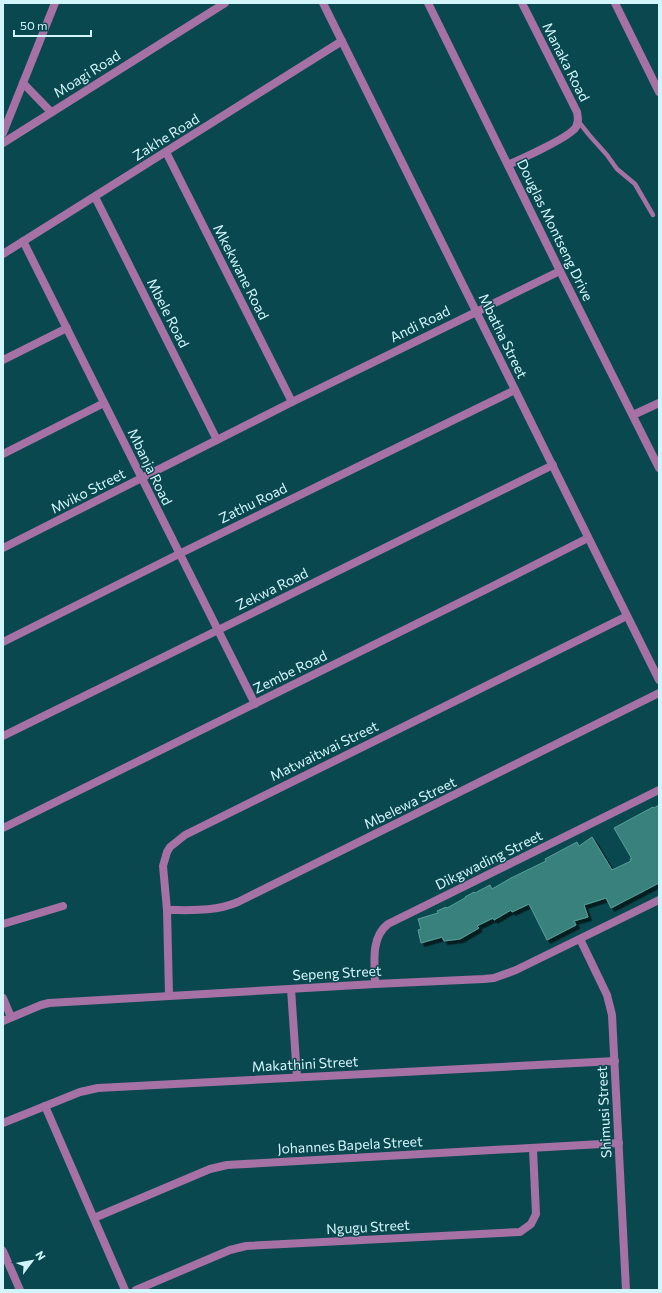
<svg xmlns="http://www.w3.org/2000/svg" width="662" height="1293" font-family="Commissioner,sans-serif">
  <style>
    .building { fill: #37817b; stroke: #57a099; filter: url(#shadow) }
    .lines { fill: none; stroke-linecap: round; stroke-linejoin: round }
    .service { stroke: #a671a4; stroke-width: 4.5 }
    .minor { stroke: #a671a4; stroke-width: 8 }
    .tertiary { stroke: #a671a4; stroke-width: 8 }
    .labels { text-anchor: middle; stroke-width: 3; stroke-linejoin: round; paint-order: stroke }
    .street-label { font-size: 14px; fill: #d2f5fb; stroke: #09484f }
  </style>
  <defs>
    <filter id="shadow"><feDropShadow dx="3.5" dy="3.5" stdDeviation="0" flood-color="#0009"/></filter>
  </defs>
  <rect width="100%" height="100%" fill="#09484f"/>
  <!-- building -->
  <polygon class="building" points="659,805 659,883 611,908 606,898 584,905 588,917 574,921 576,925 547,940 529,904 512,912 511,910 494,920 493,918 477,926 479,928 460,939 444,941 442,937 421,943 418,930 421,929 418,919 438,913 437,911 446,907 447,908 465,898 465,897 474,892 475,893 490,885 492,889 511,878 546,861 545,859 577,842 579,846 592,837 612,870 631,861 630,859 632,859 614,828 653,807 654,808"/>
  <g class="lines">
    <!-- service -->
    <polyline class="service" points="578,121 590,136 607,155 617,169 635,184 653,215"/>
    <!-- minor -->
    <g class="minor">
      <polyline points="323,3 659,680"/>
      <polyline points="428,3 560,271 659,468"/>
      <polyline points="615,3 659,92"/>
      <polyline points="23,83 51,112"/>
      <polyline points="3,133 55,3"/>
      <polyline points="166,152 292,402"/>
      <path d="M508 165C521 159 571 137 576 127 579 122 578 118 577 112L522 3"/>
      <polyline points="95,197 217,440"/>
      <polyline points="23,241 255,704"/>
      <polyline points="3,254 342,41"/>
      <polyline points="3,360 67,328"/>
      <polyline points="633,415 659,403"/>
      <polyline points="3,454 104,403"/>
      <polyline points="3,548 292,402 560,271"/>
      <polyline points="3,642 179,554 515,390"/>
      <polyline points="3,736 553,465"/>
      <polyline points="3,828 487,589 588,538"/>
      <path d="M167 910C192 910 214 912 238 902L659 693"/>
      <polyline points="3,924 63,906"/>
      <polyline points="580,939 607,995 612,1015 626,1290"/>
      <path d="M375 984C375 964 370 938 388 924L659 790"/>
      <polyline points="291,989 297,1077"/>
      <polyline points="169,995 167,910 163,866 167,852 170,847 185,835 627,616"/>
      <polyline points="3,998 11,1017"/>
      <polyline points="3,1021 41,1005 49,1003 375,984 484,979 494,978 516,970 659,900"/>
      <polyline points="45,1106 125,1290"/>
      <polyline points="3,1123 80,1092 98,1088 615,1061"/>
      <polyline points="94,1218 210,1169 227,1165 619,1143"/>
      <polyline points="136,1290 230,1250 246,1246 520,1232 531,1224 536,1214 533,1149"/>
    </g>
    <!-- tertiary -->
    <g class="tertiary">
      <polyline points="3,143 225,3"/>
      <polyline points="3,1251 20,1290"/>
    </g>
  </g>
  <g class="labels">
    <!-- street labels -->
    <g class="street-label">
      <text transform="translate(566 62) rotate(63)" y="5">Manaka Road</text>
      <text transform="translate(87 74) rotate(-32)" y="5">Moagi Road</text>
      <text transform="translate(166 137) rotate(-32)" y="5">Zakhe Road</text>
      <text transform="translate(555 230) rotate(64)" y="5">Douglas Montseng Drive</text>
      <text transform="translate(241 272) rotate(63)" y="5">Mkekwane Road</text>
      <text transform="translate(168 313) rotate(63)" y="5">Mbele Road</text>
      <text transform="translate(420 324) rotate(-26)" y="5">Andi Road</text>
      <text transform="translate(503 336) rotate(64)" y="5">Mbatha Street</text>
      <text transform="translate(150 467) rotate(64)" y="5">Mbanja Road</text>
      <text transform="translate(88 491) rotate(-27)" y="5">Mviko Street</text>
      <text transform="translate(253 503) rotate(-26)" y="5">Zathu Road</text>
      <text transform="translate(272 589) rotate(-26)" y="5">Zekwa Road</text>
      <text transform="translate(290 672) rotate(-26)" y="5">Zembe Road</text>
      <text transform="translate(324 751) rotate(-26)" y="5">Matwaitwai Street</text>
      <text transform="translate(410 803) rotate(-26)" y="5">Mbelewa Street</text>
      <text transform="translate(489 860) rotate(-26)" y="5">Dikgwading Street</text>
      <text transform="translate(337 973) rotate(-3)" y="5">Sepeng Street</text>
      <text transform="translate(305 1064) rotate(-3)" y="5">Makathini Street</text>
      <text transform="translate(604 1112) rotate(-93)" y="5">Shimusi Street</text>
      <text transform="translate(350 1145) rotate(-3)" y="5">Johannes Bapela Street</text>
      <text transform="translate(368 1227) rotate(-3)" y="5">Ngugu Street</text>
    </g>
  </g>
  <!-- border -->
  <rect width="662" height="1293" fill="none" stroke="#d2f5fb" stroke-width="8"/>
  <!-- north arrow -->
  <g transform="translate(32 1261) rotate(58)" stroke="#09484f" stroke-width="3" paint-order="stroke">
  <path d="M0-3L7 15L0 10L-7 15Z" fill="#d2f5fb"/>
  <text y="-6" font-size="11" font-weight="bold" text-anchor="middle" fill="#d2f5fb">N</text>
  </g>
  <!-- scale -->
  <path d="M14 30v6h77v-6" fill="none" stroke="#d2f5fb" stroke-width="2"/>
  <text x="20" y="30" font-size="12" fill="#d2f5fb" stroke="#09484f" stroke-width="3" paint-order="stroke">50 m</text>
</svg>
